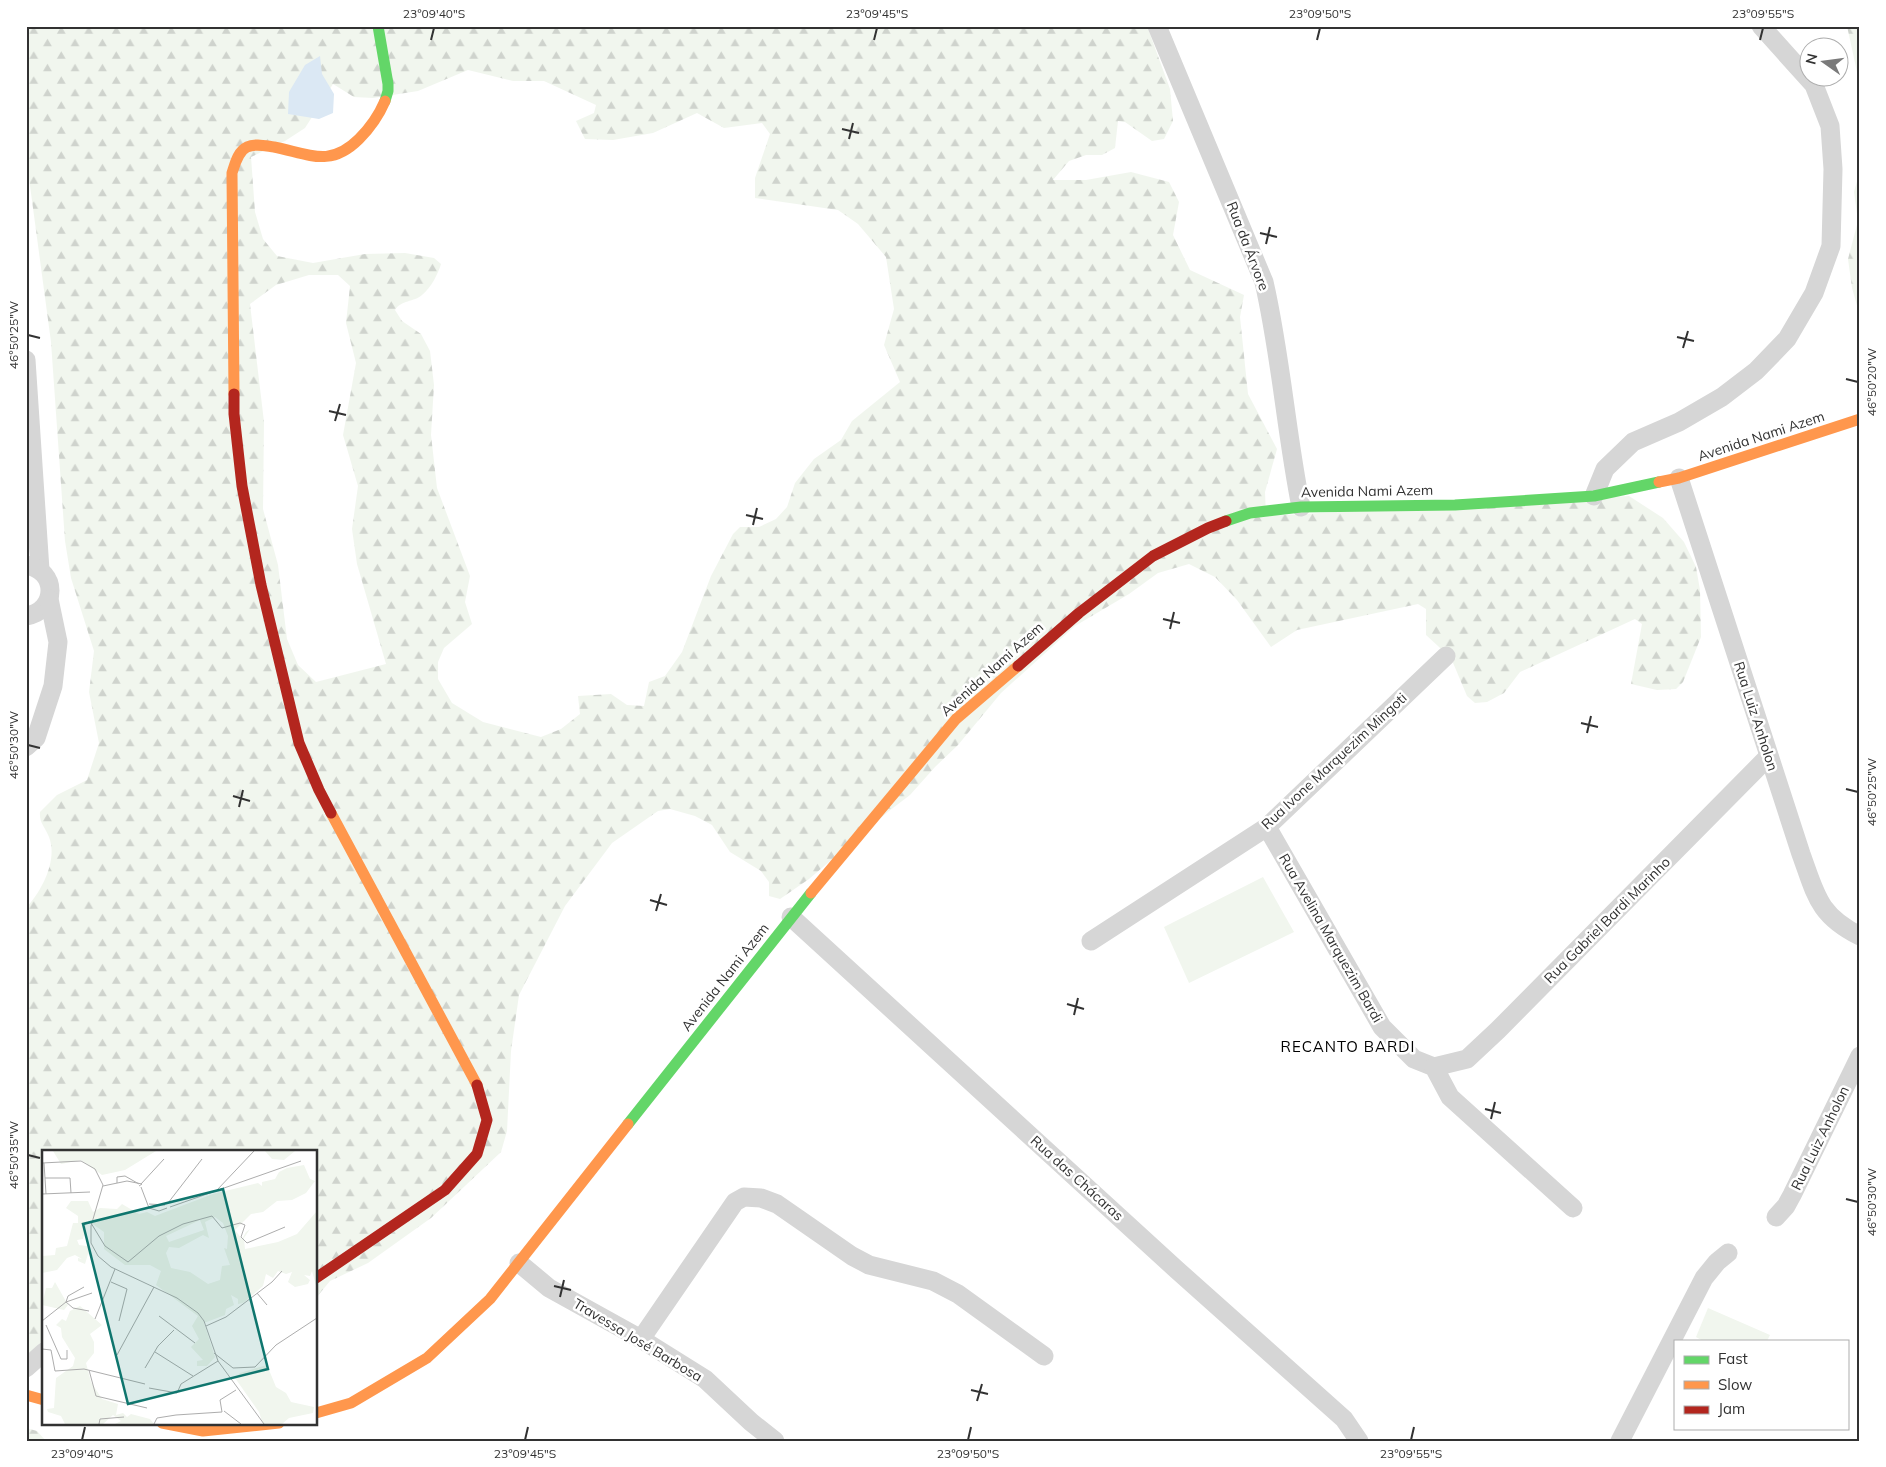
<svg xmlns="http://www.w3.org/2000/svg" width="1886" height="1467" font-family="Mulish,sans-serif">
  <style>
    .forest { fill: url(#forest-firs); fill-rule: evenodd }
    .garden { fill: #f1f6ee }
    .water { fill: #dbe8f4 }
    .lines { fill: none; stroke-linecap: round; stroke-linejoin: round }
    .street { stroke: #d6d6d6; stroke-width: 19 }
    .fast { stroke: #63d668; stroke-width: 11 }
    .slow { stroke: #ff974d; stroke-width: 11 }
    .jam { stroke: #b3261e; stroke-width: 11 }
    .ticks { fill: none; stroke: #323232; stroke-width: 2 }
    .labels { text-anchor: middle; stroke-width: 5; stroke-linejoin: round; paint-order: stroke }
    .street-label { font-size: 14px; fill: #323232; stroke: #fff }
    .neighbourhood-label { font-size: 15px; letter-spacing: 1px; fill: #000; stroke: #fff }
    .inset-road { fill: none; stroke: #adadad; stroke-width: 1 }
    .view { fill: #0f766e; fill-opacity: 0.15; stroke: #0f766e; stroke-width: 2.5 }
    .inset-edge { fill: none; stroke: #323232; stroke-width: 2.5 }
    .neatline { fill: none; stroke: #323232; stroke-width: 2 }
    .ticks-label { font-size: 12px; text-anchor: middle; fill: #323232 }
  </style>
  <defs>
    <pattern id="forest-firs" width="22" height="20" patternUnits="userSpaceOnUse" patternTransform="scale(1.25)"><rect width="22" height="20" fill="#f1f6ee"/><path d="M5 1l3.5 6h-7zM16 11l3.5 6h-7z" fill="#cfd3cd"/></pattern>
  </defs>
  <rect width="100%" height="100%" fill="#fff"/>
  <!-- forest -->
  <g class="forest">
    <path d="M28 26H1147L1170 89 1173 121 1164 139 1152 141 1125 122 1118 121 1115 148 1102 155H1086L1069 161 1053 180H1086L1131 172 1169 182 1179 202 1173 235 1190 270 1244 295 1240 317 1248 394 1277 449 1265 492 1266 516 1629 496 1663 518 1684 542 1696 567 1700 590 1701 637 1683 682 1676 689 1657 690 1631 684 1642 624 1635 619 1520 672 1504 693 1487 702 1475 703 1467 696 1451 658 1426 635V609L1418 604 1297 630 1271 647 1237 600 1215 577 1189 564 1158 573 1129 594 1075 626 1001 693 958 745 935 767 910 795 889 811 809 879 780 899 769 896V882L761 871 730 852 712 825 695 816 670 809 658 811 612 843 565 906 519 995 511 1051 507 1131 501 1152 431 1218 368 1263 330 1281 316 1298V1151H44V1362L26 1380V908C42 891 58 860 49 837 45 827 39 823 40 812L57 795 87 780 99 743 89 692 94 651 71 578 65 541 51 342 26 156ZM468 70 513 81H544L596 105 594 113 576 121 585 139 613 140 653 133 697 113 724 128 762 123 770 134 755 178V198L838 210 858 224 886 257 894 309 884 345 900 382 852 421 841 440 814 459 795 483 787 507 776 519 759 527H740L733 534 711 576 682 652 665 676 649 682 644 706 627 705 611 694 578 696 580 714 561 729 541 737 483 722 452 703 438 679V662L444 648 472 624 465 602 470 576 437 488 431 435 434 385 430 351 421 334 402 321 395 310C401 300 414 302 422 295 431 288 438 274 441 264L434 258 405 253 365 254 313 263 277 256 263 239 255 212 251 157 285 141 305 128 333 84 354 97 373 98 418 91ZM309 275H338L350 286 346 323 356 363 343 435 358 486 352 529 357 564 386 664 316 682 298 665 287 639 278 565 263 509 264 422 250 304 276 285Z"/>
    <polygon points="1847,26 1860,26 1860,95 1857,72"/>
    <polygon points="1860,171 1860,316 1852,288 1848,259 1858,221 1854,192"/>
    <polygon points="26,1428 37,1431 46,1441 26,1441"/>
  </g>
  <!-- garden -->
  <g class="garden">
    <polygon points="1263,877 1294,932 1189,983 1164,927"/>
    <polygon points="1708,1308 1770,1335 1767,1341 1703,1341 1696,1337"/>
  </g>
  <!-- water -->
  <polygon class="water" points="320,56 322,74 334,94 333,113 319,119 288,114 289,92 305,65"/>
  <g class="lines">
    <!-- street -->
    <g class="street">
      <path d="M1157 26 1264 282C1281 356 1286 432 1301 507"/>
      <polyline points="26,360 40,570"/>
      <path d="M1679 478 1801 854C1816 895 1818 915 1860 936"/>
      <polyline points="1594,496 1605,469 1633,442 1679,422 1722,397 1756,371 1787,339 1814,293 1831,246 1833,169 1830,126 1814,85 1761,26"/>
      <path d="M26 565C58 570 58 611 26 616"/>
      <polyline points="26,747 36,738 53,686 58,642 49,599"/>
      <polyline points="1267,827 1382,1027 1414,1059 1434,1067 1450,1097 1573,1208"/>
      <polyline points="791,917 1177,1270 1344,1419 1359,1441"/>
      <polyline points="1091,941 1267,827 1446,656"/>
      <polyline points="1434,1067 1467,1059 1498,1030 1769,756"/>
      <polyline points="1776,1217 1786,1206 1792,1195 1860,1056"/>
      <polyline points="519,1263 549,1288 641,1339 705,1379 751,1422 775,1441"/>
      <polyline points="641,1339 735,1202 744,1197 761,1198 777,1204 852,1256 869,1265 933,1281 958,1294 1044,1356"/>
      <polyline points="26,1368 44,1352"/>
      <polyline points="1620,1441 1704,1278 1717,1262 1728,1253"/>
    </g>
    <!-- fast -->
    <g class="fast">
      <polyline points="378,26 388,84 388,91 385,101"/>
      <polyline points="1226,521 1250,513 1301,507 1455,505 1594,496 1659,482"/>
      <polyline points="628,1124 811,893"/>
    </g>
    <!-- slow -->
    <g class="slow">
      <path d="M234 394 232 173C235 164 238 151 247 147 255 143 266 146 274 147 309 154 330 168 359 139 370 128 379 115 385 101"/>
      <polyline points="1659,482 1679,478 1860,419"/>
      <polyline points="331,813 477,1085"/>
      <polyline points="811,893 956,719 1018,666"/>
      <polyline points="26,1395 44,1400"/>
      <polyline points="316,1413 351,1403 427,1358 490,1299 628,1124"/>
      <polyline points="162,1423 203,1431 279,1423"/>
    </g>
    <!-- jam -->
    <g class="jam">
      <polyline points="234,394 234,414 242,486 261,585 299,743 319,790 331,813"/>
      <polyline points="1018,666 1079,613 1153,556 1208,528 1226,521"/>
      <polyline points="316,1278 445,1190 477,1154 487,1120 477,1085"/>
    </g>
  </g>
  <!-- ticks -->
  <path class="ticks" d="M431 40 434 28M874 40 877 28M1317 40 1320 28M1760 40 1763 28M842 129 859 133M849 139 853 123M1260 233 1277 237M1266 244 1270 227M28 335 40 338M1677 337 1694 341M1683 348 1688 331M1846 379 1858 382M329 411 346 415M335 421 340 404M746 515 763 519M753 525 757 508M1163 619 1180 623M1170 629 1174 612M1581 723 1598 727M1587 733 1591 716M28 745 40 748M1846 789 1858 792M233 796 250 801M239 807 243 790M650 900 667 905M656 911 661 894M1067 1004 1084 1009M1074 1015 1078 998M1485 1109 1501 1113M1491 1119 1495 1102M28 1155 40 1158M1846 1199 1858 1202M554 1286 571 1290M560 1297 564 1280M971 1390 988 1394M977 1401 982 1384M82 1440 85 1427M525 1440 528 1427M968 1440 971 1427M1411 1440 1414 1427"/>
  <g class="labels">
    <!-- street labels -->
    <g class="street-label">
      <text transform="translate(1248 246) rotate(69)" y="5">Rua da Árvore</text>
      <text transform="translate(1761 436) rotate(-18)" y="5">Avenida Nami Azem</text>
      <text transform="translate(1367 491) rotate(-1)" y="5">Avenida Nami Azem</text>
      <text transform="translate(992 669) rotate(-42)" y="5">Avenida Nami Azem</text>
      <text transform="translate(1756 716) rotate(72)" y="5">Rua Luiz Anholon</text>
      <text transform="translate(1334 761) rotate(-43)" y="5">Rua Ivone Marquezim Mingoti</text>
      <text transform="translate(1607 920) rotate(-45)" y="5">Rua Gabriel Bardi Marinho</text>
      <text transform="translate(1331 938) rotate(60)" y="5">Rua Avelina Marquezim Bardi</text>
      <text transform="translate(725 977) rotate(-52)" y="5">Avenida Nami Azem</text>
      <text transform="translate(1820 1138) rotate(-64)" y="5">Rua Luiz Anholon</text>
      <text transform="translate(1077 1178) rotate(42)" y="5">Rua das Chácaras</text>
      <text transform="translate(638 1340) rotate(31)" y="5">Travessa José Barbosa</text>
    </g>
    <!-- neighbourhood labels -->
    <g class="neighbourhood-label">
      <text x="1348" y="1052">RECANTO BARDI</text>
    </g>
  </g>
  <!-- overview -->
  <g transform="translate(42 1150)">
    <rect width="275" height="275" fill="#fff"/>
    <path d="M11 1H114L83 20 60 25 39 10 19 14ZM223 1H253L242 10 230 9ZM262 15 268 29 273 31 264 43 250 50 235 51 221 62 209 64 193 80 200 89 204 82 208 79 202 88 203 99 236 92 255 84 275 61V139L270 121 268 126 262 125 268 130 266 134 253 137 246 132 250 122 244 124 236 121 231 128 224 124 221 136 201 153 196 154V149L189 145 192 155 184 159 183 165 162 173 173 207 165 216H155V211L161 210 149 197 157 189 150 176 156 166 114 135 119 121 108 115H83L75 109 62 99V82L45 70 41 89 35 90 37 95 45 96 51 106 46 104 43 114 36 111V108L40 109 33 105 25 108 15 120 0 123V106L13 105 14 98 25 96 31 73H36V66L24 58 29 51H46L51 62 58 58 75 59 80 54 97 64 105 62 113 66 171 44 216 33 220 36V32L233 29 237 22 245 18ZM173 67 181 73 186 86 185 99 182 98 188 115 180 116 178 130 166 134 148 122 129 118 124 103 127 97 137 98 161 85 167 88 163 72ZM158 70 162 80 127 92 124 86ZM13 132 26 155 22 160 0 155 4 138H10ZM38 156 60 175 48 184 52 192V203L44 213 49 232 60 249 76 254 74 265 81 263 85 267 89 264 108 269 112 274H73L79 271 71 265 61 274H23L19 266 6 262 5 259 12 258 14 228 31 216 33 208 20 187 19 178 14 175 20 169 24 171 28 161ZM225 215 234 237 244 243 249 252 272 257 271 263 247 268 240 274H221L217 262 193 228 198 223Z" fill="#f1f6ee" fill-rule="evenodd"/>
    <path class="inset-road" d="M0 13 39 11 53 19 61 35 49 76V93L56 106 69 117 135 148 156 163 162 171 176 211 222 274M2 13 4 44M3 28H28L29 43M75 33V27L83 26 97 34M99 34 122 9M61 36 85 31 100 34 97 36M99 37 107 58 117 61 125 58M175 40 212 1M0 44 48 42M126 53 160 9M107 54 123 55M128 57 259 11M49 73 63 96 86 112 117 86 141 74 170 66 180 78 198 73 203 75 199 87 205 93 243 77M69 132 85 139 77 171M42 137 26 146 24 152 31 158 47 161M215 143 225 155M117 166 153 193M53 169 73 119M0 171 24 152 50 143M4 175 19 209H25V200M164 176 184 167 230 132 240 121M0 199 9 200 13 221 42 219 103 234M113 202 151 226M172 203 191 218 213 217 234 195 275 168M75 205 112 137M103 218 116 196 132 180M47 220 54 246 105 258M107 238 135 243 139 234 176 211M182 261 199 274M57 274 58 269 82 267M112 274 115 268 134 265 180 262 178 250 194 240"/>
    <path class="view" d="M181 39 226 219 86 254 41 74Z"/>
    <rect width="275" height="275" class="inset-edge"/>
  </g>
  <!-- border -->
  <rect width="1886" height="1467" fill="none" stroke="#ffffff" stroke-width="55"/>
  <!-- legend -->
  <rect x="1674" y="1340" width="175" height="90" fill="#ffffff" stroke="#adadad"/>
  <rect x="1684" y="1356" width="25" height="8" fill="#63d668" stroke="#adadad"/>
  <text x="1718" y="1364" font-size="15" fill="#323232">Fast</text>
  <rect x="1684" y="1381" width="25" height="8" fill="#ff974d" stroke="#adadad"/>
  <text x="1718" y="1390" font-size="15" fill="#323232">Slow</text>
  <rect x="1684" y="1406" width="25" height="8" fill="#b3261e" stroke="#adadad"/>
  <text x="1718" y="1414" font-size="15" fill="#323232">Jam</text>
  <!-- north arrow -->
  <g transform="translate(1824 62) rotate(284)"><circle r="24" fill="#ffffff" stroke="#adadad"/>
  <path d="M0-4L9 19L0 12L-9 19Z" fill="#7a7a7a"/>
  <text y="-8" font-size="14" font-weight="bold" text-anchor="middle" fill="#323232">N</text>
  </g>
  <rect x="28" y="28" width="1830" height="1412" class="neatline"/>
  <g class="ticks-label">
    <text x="434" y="18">23°09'40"S</text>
    <text x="877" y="18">23°09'45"S</text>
    <text x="1320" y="18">23°09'50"S</text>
    <text x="1763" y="18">23°09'55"S</text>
    <text transform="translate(14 335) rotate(-90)" y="4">46°50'25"W</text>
    <text transform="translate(1872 382) rotate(-90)" y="4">46°50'20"W</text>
    <text transform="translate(14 745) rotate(-90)" y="4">46°50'30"W</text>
    <text transform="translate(1872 792) rotate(-90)" y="4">46°50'25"W</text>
    <text transform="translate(14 1155) rotate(-90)" y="4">46°50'35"W</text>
    <text transform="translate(1872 1202) rotate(-90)" y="4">46°50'30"W</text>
    <text x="82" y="1458">23°09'40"S</text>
    <text x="525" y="1458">23°09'45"S</text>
    <text x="968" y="1458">23°09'50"S</text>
    <text x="1411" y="1458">23°09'55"S</text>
  </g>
</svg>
